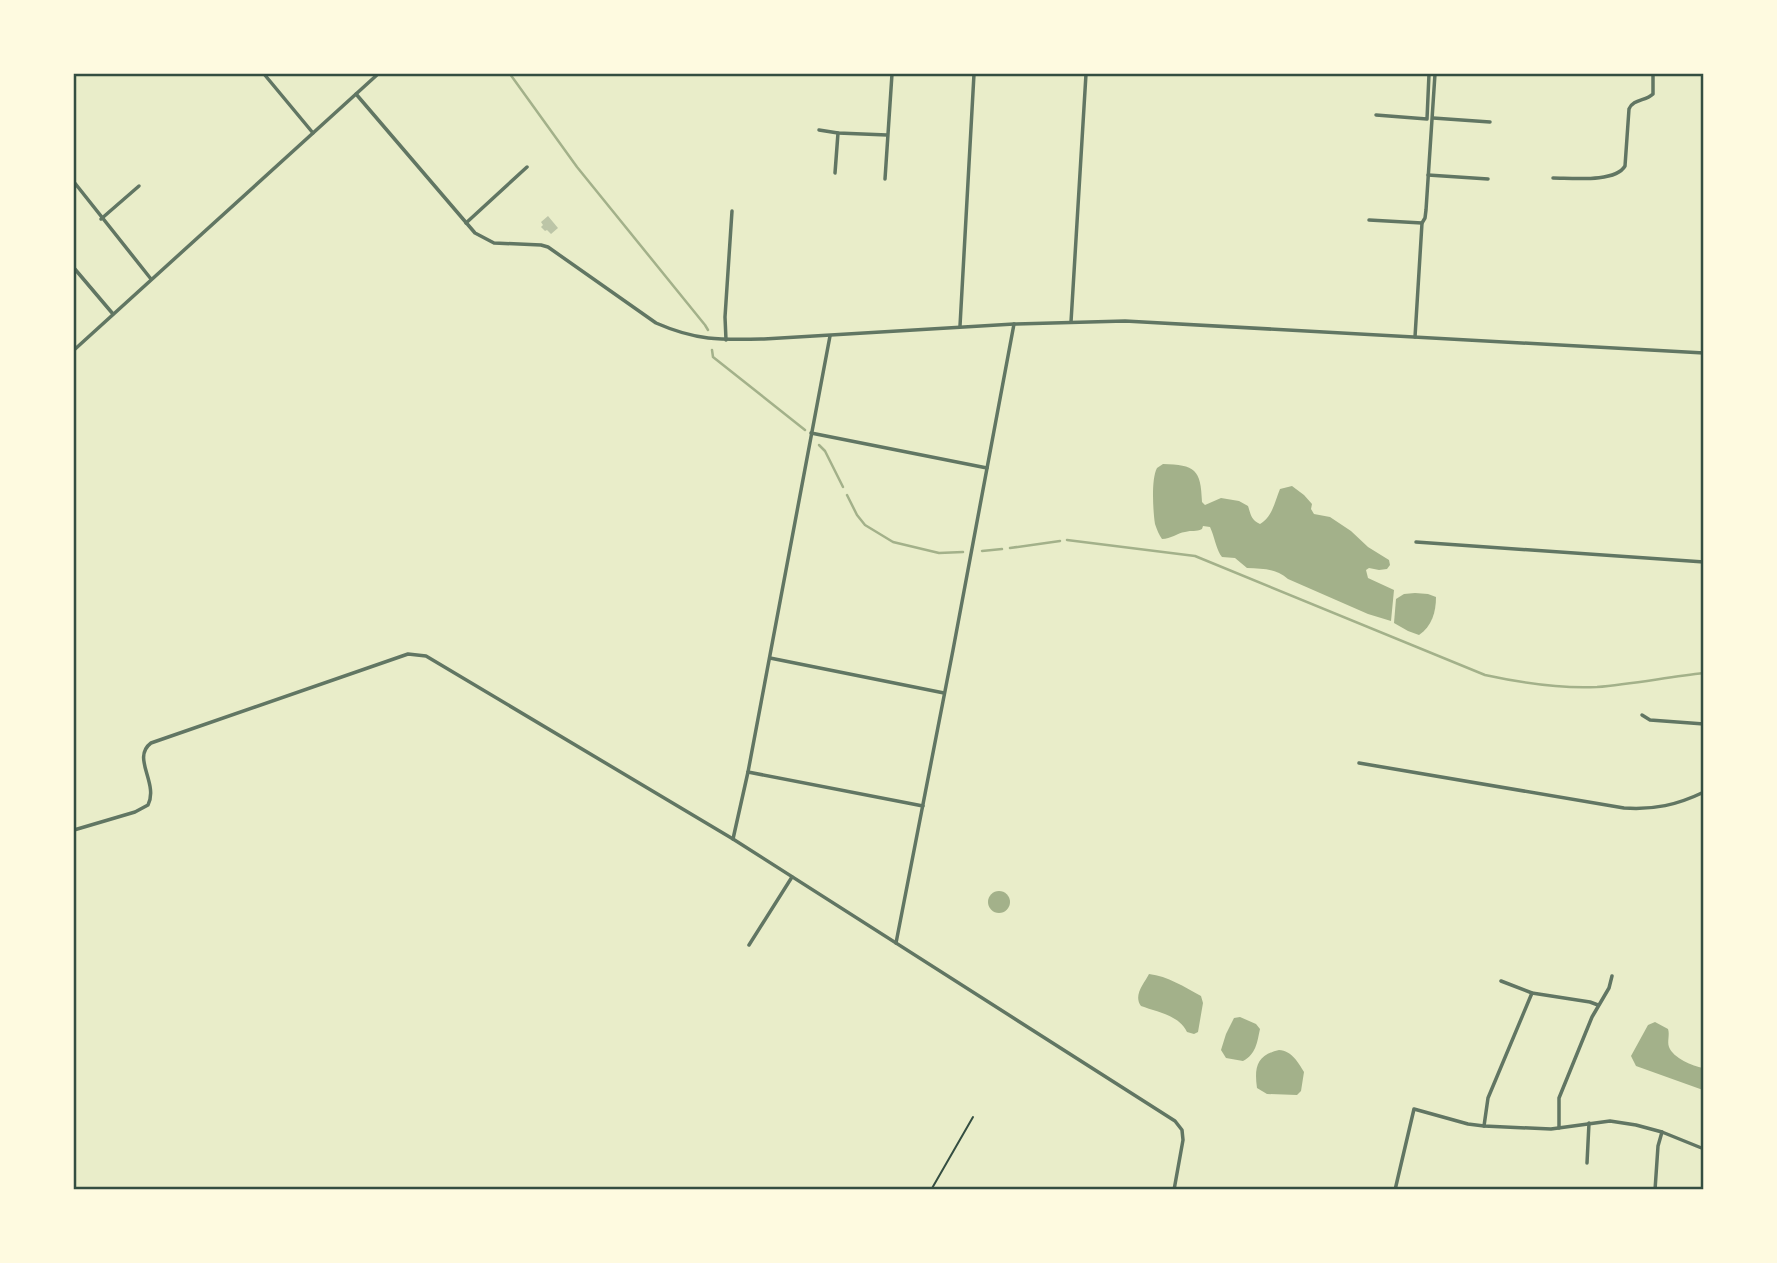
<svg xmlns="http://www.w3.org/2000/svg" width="1777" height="1263" font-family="Quicksand,sans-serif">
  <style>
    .water { fill: #a3b18a }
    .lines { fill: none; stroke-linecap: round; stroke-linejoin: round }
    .stream { stroke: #a3b18a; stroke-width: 2.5 }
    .building { fill: #bcc5a7 }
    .path { stroke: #344e41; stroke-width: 2 }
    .minor { stroke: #617663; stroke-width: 3.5 }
    .neatline { fill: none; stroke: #344e41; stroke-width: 2.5 }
  </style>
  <rect width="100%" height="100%" fill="#e9edc9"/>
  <!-- water -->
  <g class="water">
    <path d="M1163 464C1195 465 1201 469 1202 502L1205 505 1221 498 1239 501 1248 506C1251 515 1251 520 1260 524 1272 518 1275 501 1280 489L1292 486 1304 495 1312 504 1311 509 1314 514 1330 517 1351 531 1368 547 1389 560 1390 565 1387 569 1379 570 1369 568 1366 570 1368 578 1394 590 1391 621 1368 614 1288 579C1275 568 1263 569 1247 568L1235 558 1222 557C1217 552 1214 535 1210 527L1203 526 1202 529C1196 532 1192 530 1185 532 1177 533 1171 539 1162 539 1159 535 1157 530 1155 524 1153 511 1151 479 1157 468Z"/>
    <path d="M1415 593 1428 594 1436 597C1436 612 1432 626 1419 635L1408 631 1394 623 1396 599 1404 594Z"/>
    <circle cx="999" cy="902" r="11"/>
    <path d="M1149 974C1168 976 1184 987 1201 996L1203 1003 1198 1032 1194 1034 1187 1032C1179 1015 1157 1012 1141 1006 1133 995 1144 984 1149 974Z"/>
    <path d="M1240 1017 1256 1024 1260 1029C1257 1043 1256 1054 1243 1061L1226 1058 1221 1050 1226 1034 1234 1018Z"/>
    <path d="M1655 1022 1668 1029C1670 1035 1667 1041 1669 1047 1673 1058 1693 1066 1703 1068V1090L1636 1066 1631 1056 1648 1025Z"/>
    <path d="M1279 1050C1292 1051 1298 1062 1304 1072L1301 1091 1297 1095 1267 1094 1257 1088C1254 1067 1257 1055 1279 1050Z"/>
  </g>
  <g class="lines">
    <!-- stream -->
    <g class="stream">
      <polyline points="510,74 577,167 705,325 708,330"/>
      <polyline points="712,350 713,357 805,430"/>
      <polyline points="819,445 825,451 843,487"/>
      <polyline points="847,495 857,515 865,525 893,542 939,553 963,552"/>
      <path d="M1067 540 1195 556 1485 675C1522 683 1559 689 1597 687 1632 684 1668 677 1704 673"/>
      <polyline points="1010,548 1060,541"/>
      <polyline points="982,551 1002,549"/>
    </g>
  </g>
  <!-- building -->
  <polygon class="building" points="548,216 558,228 551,234 547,230 545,231 541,227 543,225 541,222"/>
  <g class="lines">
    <!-- path -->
    <polyline class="path" points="931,1190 973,1117"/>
    <!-- minor -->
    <g class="minor">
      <polyline points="264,74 313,133"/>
      <path d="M356 94 475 233 494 243 541 245 548 247 656 323C697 341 721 340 764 339L1014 324 1125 321 1704 353"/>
      <polyline points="1376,115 1427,119 1429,74"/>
      <polyline points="1433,118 1490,122"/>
      <polyline points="819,130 838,133 887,135"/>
      <polyline points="835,173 838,133"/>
      <polyline points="1428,175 1488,179"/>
      <path d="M1553 178C1571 178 1615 183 1625 166L1629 109C1633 99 1646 101 1653 94V74"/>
      <polyline points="885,179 892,74"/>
      <polyline points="74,182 151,279"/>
      <polyline points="101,219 139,186"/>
      <polyline points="1369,220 1422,223"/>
      <polyline points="466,223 527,167"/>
      <polyline points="74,268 113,314"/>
      <polyline points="1071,322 1086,74"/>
      <polyline points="960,326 974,74"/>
      <polyline points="1415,337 1422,223 1425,218 1426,210 1435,74"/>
      <polyline points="726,340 725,317 732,211"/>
      <polyline points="74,350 378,74"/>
      <polyline points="811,433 987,468"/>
      <polyline points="1416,542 1704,562"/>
      <polyline points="770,658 944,693"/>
      <polyline points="1642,715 1650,720 1704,724"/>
      <polyline points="1704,739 1704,756"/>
      <path d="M1359 763 1624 808C1654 810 1677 805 1704 792"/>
      <polyline points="748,772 923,806"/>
      <path d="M74 830 135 812 148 805C159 783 131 758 151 743L408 654 426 656 733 839 1175 1121 1182 1130 1183 1140 1174 1190"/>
      <polyline points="733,839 748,772 830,336"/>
      <polyline points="896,943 953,650 1014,324"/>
      <polyline points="749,945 792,877"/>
      <polyline points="1501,981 1532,993 1590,1002 1598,1005"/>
      <polyline points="1484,1126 1488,1098 1532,993"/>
      <polyline points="1559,1128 1559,1098 1592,1017 1609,988 1612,976"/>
      <polyline points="1587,1163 1589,1123"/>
      <polyline points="1395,1190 1414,1109 1468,1124 1484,1126 1551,1129 1610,1121 1636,1125 1662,1132 1704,1149"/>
      <polyline points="1655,1190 1658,1146 1662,1132"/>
    </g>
  </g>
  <!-- border -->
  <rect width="1777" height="1263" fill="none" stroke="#fefae0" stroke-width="150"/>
  <rect x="75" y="75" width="1627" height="1113" class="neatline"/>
</svg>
